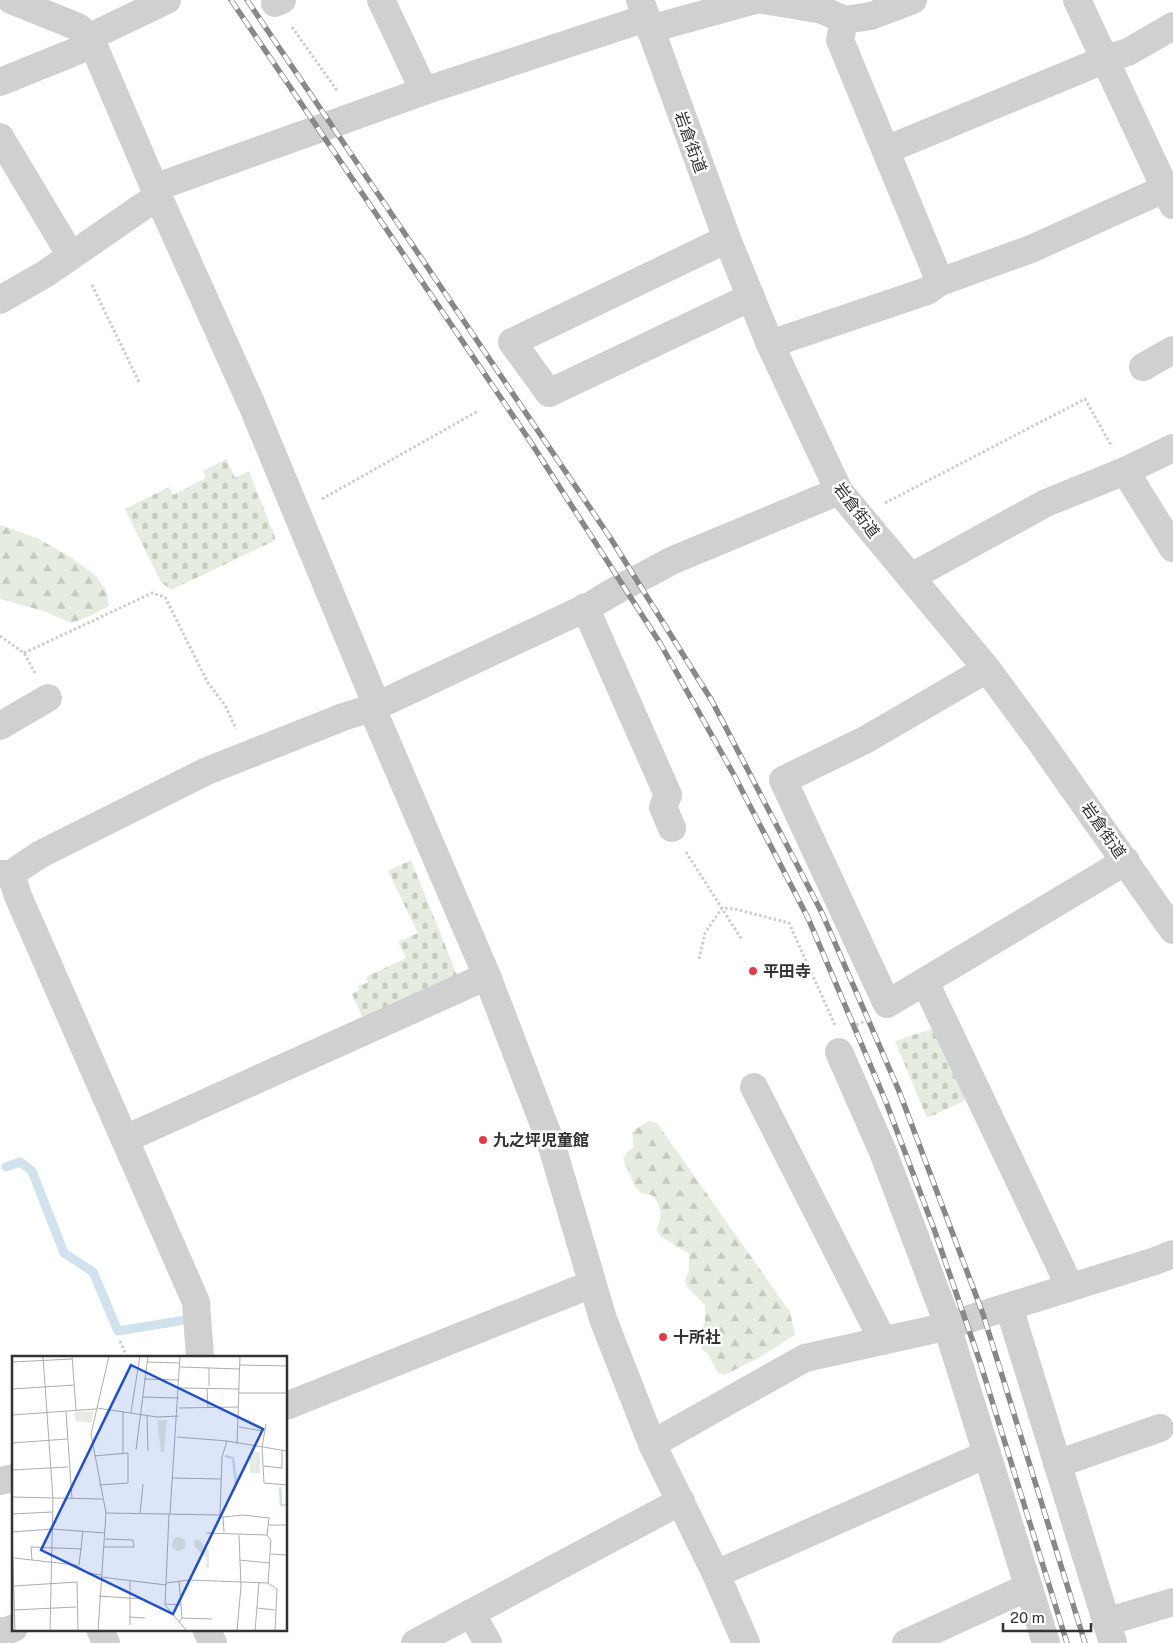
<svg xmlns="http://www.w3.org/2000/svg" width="1173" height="1643" font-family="'Public Sans','Noto Sans JP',sans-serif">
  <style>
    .forest { fill: url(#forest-firs) }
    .cemetery { fill: url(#cemetery-stones) }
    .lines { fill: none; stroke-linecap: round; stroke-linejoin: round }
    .stream { stroke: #cfe2ee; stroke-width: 9 }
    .path { stroke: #cdcdcd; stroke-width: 3; stroke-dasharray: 2.5 2.5; stroke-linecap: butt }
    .minor { stroke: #d0d0d0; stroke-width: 28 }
    .rail-casing { stroke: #888; stroke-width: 5.5 }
    .rail { stroke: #fff; stroke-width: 4; stroke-dasharray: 11; stroke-linecap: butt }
    .poi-dot { fill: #e63946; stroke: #fff; stroke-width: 2 }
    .labels { text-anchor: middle; stroke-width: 5; stroke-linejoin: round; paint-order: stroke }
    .street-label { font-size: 16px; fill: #333; stroke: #fff }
    .poi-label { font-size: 16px; font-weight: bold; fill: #333; stroke: #fff; text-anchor: start }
    .inset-river { fill: none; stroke: #cfe2ee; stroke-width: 2.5 }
    .inset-road { fill: none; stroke: #adadad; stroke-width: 1 }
    .view { fill: #1d4ed8; fill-opacity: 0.15; stroke: #1d4ed8; stroke-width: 2.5 }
    .inset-edge { fill: none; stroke: #333; stroke-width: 2.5 }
  </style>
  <defs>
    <pattern id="forest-firs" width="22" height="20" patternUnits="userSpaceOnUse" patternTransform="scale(1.25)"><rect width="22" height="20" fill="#e6ecdf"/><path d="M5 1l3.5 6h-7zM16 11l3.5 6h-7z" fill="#c6cbc0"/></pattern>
    <pattern id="cemetery-stones" width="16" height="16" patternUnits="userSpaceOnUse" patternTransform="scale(1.25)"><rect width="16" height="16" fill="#e6ecdf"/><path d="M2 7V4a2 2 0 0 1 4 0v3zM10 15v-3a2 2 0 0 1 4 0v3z" fill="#c6cbc0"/></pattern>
  </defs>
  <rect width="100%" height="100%" fill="#fff"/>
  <!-- forest -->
  <g class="forest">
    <polygon points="0,525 37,538 72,558 96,576 106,590 109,606 88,617 71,623 43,611 0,599"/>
    <polygon points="648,1121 657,1123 790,1312 795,1335 755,1360 724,1375 718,1373 708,1354 702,1350 700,1335 705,1321 705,1305 688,1288 685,1281 689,1269 689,1254 660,1236 657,1230 661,1214 658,1203 652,1195 641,1193 635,1187 623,1159 627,1152 634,1146 632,1132"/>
  </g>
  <!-- cemetery -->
  <g class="cemetery">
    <polygon points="226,459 235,478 249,471 276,540 171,590 161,582 125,509 169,487 173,495 206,478 203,471"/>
    <polygon points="411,860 459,980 365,1023 352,994 359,990 358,987 368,982 366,977 406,958 398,942 418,933 388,871"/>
    <polygon points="938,1027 971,1098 927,1118 895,1041"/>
  </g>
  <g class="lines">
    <!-- stream -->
    <polyline class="stream" points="6,1167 20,1162 32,1171 64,1253 93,1272 118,1331 185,1320"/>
    <!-- path -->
    <g class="path">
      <polyline points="292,27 338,92"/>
      <polyline points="92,285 140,384"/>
      <polyline points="322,499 478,411"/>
      <polyline points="885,503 1085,399 1112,447"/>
      <polyline points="0,636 24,653 35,673"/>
      <polyline points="24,653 152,593 165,597 208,683 225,705 236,729"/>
      <polyline points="686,852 742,940"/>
      <polyline points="699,959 705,933 722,908 735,909 789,923 835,1025"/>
      <polyline points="852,1027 865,1021"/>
      <polyline points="120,1341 127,1357"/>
    </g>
    <!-- minor -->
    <g class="minor">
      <polyline points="11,0 78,27 90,37 158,196 252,405 377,706"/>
      <polyline points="381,0 424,91"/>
      <polyline points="640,0 727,239 770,344 839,491 987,669 1040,741 1173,930"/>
      <polyline points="763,0 823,10 844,20 871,16 913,0"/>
      <polyline points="1077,0 1173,205"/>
      <polyline points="275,3 282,0"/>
      <polyline points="844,20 840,40 940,282"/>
      <polyline points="650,29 755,0"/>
      <polyline points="90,37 167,0"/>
      <polyline points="0,82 94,44"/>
      <polyline points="0,137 71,256"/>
      <polyline points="886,150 1106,59 1128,52 1173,26"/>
      <polyline points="154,188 424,91 646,18"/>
      <polyline points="727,239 512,342 549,393 751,297"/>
      <polyline points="0,300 45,274 158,196"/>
      <polyline points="770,344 927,291 940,282 1031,249 1173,185"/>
      <polyline points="1143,367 1173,350"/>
      <polyline points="1125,471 1173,548"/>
      <polyline points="911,577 1046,503 1125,471 1173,448"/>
      <polyline points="585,607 668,795 663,807 672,828"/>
      <polyline points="987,669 865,740 783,780 887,1004 1126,861"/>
      <polyline points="372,708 487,976 551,1143 603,1319 652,1444 716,1574 746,1643"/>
      <polyline points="0,726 48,698"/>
      <path d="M0 874H11L39 855 207 771 343 717 372 708 592 605C617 588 645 576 671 561L839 491"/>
      <polyline points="11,874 18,896 196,1302 200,1357"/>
      <polyline points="925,982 1070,1287"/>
      <polyline points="839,1052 883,1152 945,1316 947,1326 1046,1643"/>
      <polyline points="754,1087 883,1341"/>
      <polyline points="125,1139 487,976"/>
      <polyline points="1009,1307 1113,1643"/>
      <polyline points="286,1406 592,1284"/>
      <polyline points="652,1444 805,1358 940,1328 1155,1261 1173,1254"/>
      <polyline points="1057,1464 1160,1428"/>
      <polyline points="0,1481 14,1478"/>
      <polyline points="716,1574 987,1454"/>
      <polyline points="471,1613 488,1643"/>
      <polyline points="1106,1622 1173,1602"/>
      <polyline points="100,1629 106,1643"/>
      <polyline points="206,1629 213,1643"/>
      <polyline points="0,1631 6,1631 14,1628"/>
      <polyline points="415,1643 681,1501"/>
      <polyline points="906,1643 1028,1587"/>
    </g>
    <!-- rail casing -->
    <g class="rail-casing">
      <g id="rail">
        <polyline points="231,0 528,438 660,643 734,775 808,918 886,1102 934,1229 980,1362 1067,1643"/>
        <polyline points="247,0 611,539 712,701 822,913 899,1091 983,1314 1085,1643"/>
      </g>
    </g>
    <!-- rail -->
    <use href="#rail" class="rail"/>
  </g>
  <!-- markers -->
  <g class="poi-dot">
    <circle cx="753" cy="971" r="5"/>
    <circle cx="483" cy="1140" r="5"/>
    <circle cx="663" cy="1337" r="5"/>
  </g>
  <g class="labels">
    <!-- street labels -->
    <g class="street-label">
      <text transform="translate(691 142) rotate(70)" y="6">岩倉街道</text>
      <text transform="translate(857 510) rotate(53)" y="6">岩倉街道</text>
      <text transform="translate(1104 830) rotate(55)" y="6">岩倉街道</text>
    </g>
    <!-- poi labels -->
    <g class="poi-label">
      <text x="763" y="977">平田寺</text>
      <text x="493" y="1146">九之坪児童館</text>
      <text x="673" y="1343">十所社</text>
    </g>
  </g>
  <!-- overview -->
  <g transform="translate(12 1356)">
    <rect width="275" height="275" fill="#fff"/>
    <path d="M82 55 79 67 64 65 62 56ZM238 96H248V117H238Z" fill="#e6ecdf"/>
    <path d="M145 64H155L152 96H149ZM182 184H187L197 194V212L193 211 195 203 183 191Z" fill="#e6ecdf"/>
    <path d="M160 188a7 7 0 1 1 14 0a7 7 0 1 1-14 0Z" fill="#e6ecdf"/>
    <path class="inset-river" d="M213 100 221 102 224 127M268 131 269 149H275"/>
    <path class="inset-road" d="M31 0 41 143 38 275M60 0 64 54M0 6 60 3M135 6 168 7M228 9 275 10M168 11 228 13M132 23 167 24M197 30V12M167 32 227 33M195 32 196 51M0 33 62 29M227 37H275M130 41 167 42M85 52 145 61 167 60M167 52 227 51M54 56 60 143M119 56 128 0M0 59 84 53M135 59 136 95M254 68 250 91 252 127 275 129M227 71 251 75M165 81 215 85 275 95M0 87 55 83M225 88 228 0M124 94 136 0M111 97V55M82 100 116 97V127L87 129M252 110 270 112V95M0 114 56 111M160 122 209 123M0 141 90 143M94 157 208 159 211 161 212 176M0 158 40 156M128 158 131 128M157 158 153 249 175 275M158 158 168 0M208 159 210 101 215 85M211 161 231 159 257 162 255 179M257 169H275M0 174 3 275M0 176 40 173 93 177M194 177 255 179M255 179 259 184 256 227M92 191H122L121 184 93 183M259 198 275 199M2 202 64 209 76 217 89 219M20 204 19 191 70 193M227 204 257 207M67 209 71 175M89 221 154 229M167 225 170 262 167 266M154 227 177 224 256 227 265 233 263 275M2 230 65 226 66 275M87 240 130 243M153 248 169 249M245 252 263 254M2 254 64 251M117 261 133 262M170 262 200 263M118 269V225M86 275 94 157 79 78 97 0M225 275 229 230 227 179M243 275 247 226"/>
    <path class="view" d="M119 9 251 73 161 258 29 194Z"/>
    <rect width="275" height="275" class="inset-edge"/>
  </g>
  <!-- scale -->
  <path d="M1003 1623v8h88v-8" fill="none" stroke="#333333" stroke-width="2.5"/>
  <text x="1010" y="1623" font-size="15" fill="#333333" stroke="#ffffff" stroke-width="4" paint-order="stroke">20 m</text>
</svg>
